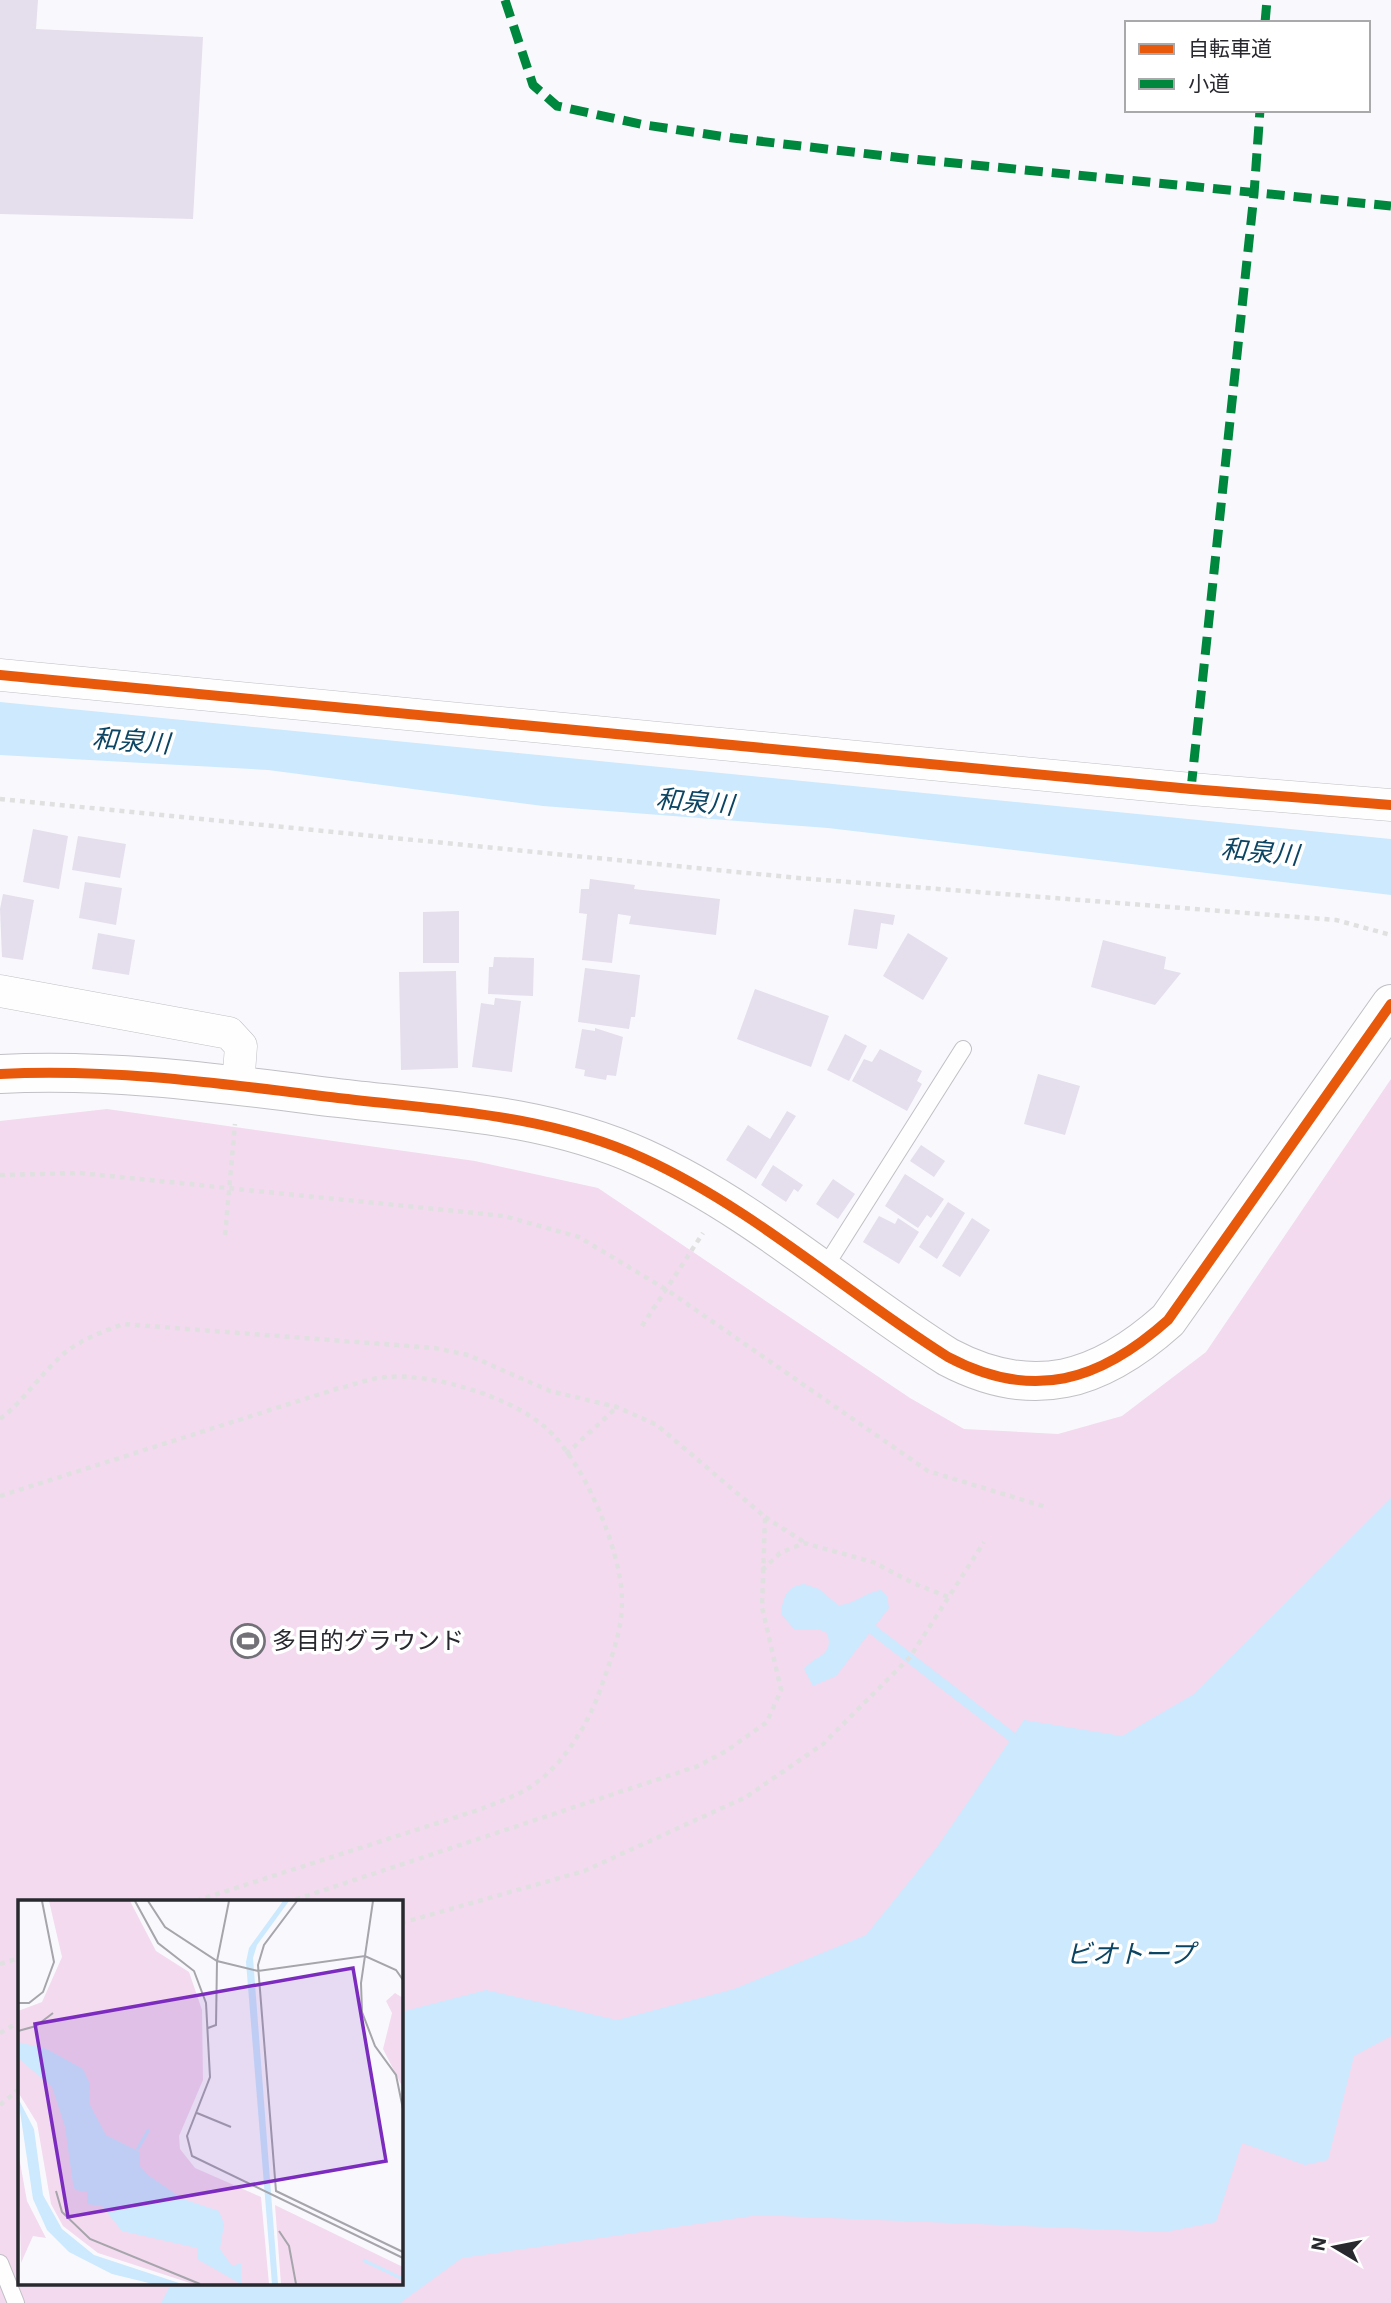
<svg xmlns="http://www.w3.org/2000/svg" width="1391" height="2303" font-family="'IBM Plex Sans','Noto Sans JP',sans-serif">
  <style>
    .green { fill: #f3daef; fill-rule: evenodd }
    .water { fill: #cce9fe }
    .lines { fill: none; stroke-linecap: round; stroke-linejoin: round }
    .stream { stroke: #cce9fe; stroke-width: 10 }
    .building { fill: #e5deec }
    .service-casing { stroke: #c0c0c5; stroke-width: 18 }
    .minor-casing { stroke: #c0c0c5; stroke-width: 33 }
    .tertiary-casing { stroke: #c0c0c5; stroke-width: 40 }
    .path { stroke: #e0e0e1; stroke-width: 4.5; stroke-dasharray: 5 5; stroke-linecap: butt }
    .service { stroke: #fefeff; stroke-width: 16 }
    .minor { stroke: #fefeff; stroke-width: 32 }
    .tertiary { stroke: #fefeff; stroke-width: 38 }
    .quiet { stroke: #00873e; stroke-width: 9; stroke-dasharray: 18 9; stroke-linecap: butt }
    .cycleway-casing { stroke: #fff; stroke-width: 15 }
    .cycleway { stroke: #e8590c; stroke-width: 10 }
    .labels { text-anchor: middle; stroke-width: 7; stroke-linejoin: round; paint-order: stroke }
    .poi-label { font-size: 24px; fill: #28282f; stroke: #fff; text-anchor: start }
    .water-label { font-size: 26px; font-style: italic; fill: #0b4563; stroke: #fff }
    .inset-river { fill: none; stroke: #cce9fe; stroke-width: 3.5 }
    .inset-road { fill: none; stroke: #a5a5ab; stroke-width: 2 }
    .view { fill: #7b2cbf; fill-opacity: 0.15; stroke: #7b2cbf; stroke-width: 3.5 }
    .inset-edge { fill: none; stroke: #28282f; stroke-width: 3.5 }
  </style>
  <rect width="100%" height="100%" fill="#f9f9fd"/>
  <!-- green -->
  <path class="green" d="M1391 1079V2303H0V1121L107 1109 475 1161 598 1188 910 1398 964 1429 1058 1434 1122 1416 1206 1352ZM19 1902H401V2284H19Z"/>
  <!-- water -->
  <g class="water">
    <polygon points="0,702 1391,839 1391,895 828,828 543,806 268,770 0,755"/>
    <polygon points="1391,1498 1391,2036 1354,2056 1328,2160 1305,2165 1242,2143 1216,2222 1165,2232 759,2215 462,2258 400,2303 161,2303 171,2284 401,2284 401,2012 486,1990 617,2020 734,1989 866,1935 937,1847 1024,1720 1122,1736 1194,1694"/>
    <path d="M804 1584 819 1589 838 1605C854 1605 865 1592 881 1590L887 1596 889 1608 836 1676 813 1686 804 1669C815 1655 835 1656 827 1633L818 1629 795 1630 781 1614C783 1598 786 1586 804 1584Z"/>
  </g>
  <g class="lines">
    <!-- stream -->
    <polyline class="stream" points="873,1630 1012,1737"/>
  </g>
  <!-- building -->
  <g class="building">
    <polygon points="0,0 38,0 36,29 203,37 193,219 0,214"/>
    <polygon points="33,829 68,836 59,889 23,882"/>
    <polygon points="78,836 126,844 120,878 72,870"/>
    <polygon points="590,879 635,885 634,889 720,899 716,935 629,924 631,916 618,914 612,963 582,960 587,914 579,913 581,889 589,889"/>
    <polygon points="85,882 122,888 116,925 79,918"/>
    <polygon points="3,894 34,900 23,960 2,957 0,909"/>
    <polygon points="854,909 895,915 893,925 881,923 877,949 848,945"/>
    <polygon points="459,911 459,963 423,963 423,912"/>
    <polygon points="98,933 135,940 129,975 92,969"/>
    <polygon points="908,933 948,958 923,1000 883,976"/>
    <polygon points="1103,940 1166,957 1164,969 1181,973 1155,1005 1091,987"/>
    <polygon points="494,957 534,958 533,996 488,994 489,967 493,967"/>
    <polygon points="585,968 640,975 635,1017 631,1017 629,1029 578,1022"/>
    <polygon points="456,971 458,1068 401,1070 399,972"/>
    <polygon points="755,989 829,1016 811,1067 737,1039"/>
    <polygon points="495,998 521,1001 512,1072 472,1067 481,1003 494,1005"/>
    <polygon points="595,1028 623,1037 616,1076 607,1075 606,1080 584,1076 585,1070 575,1068 582,1029 595,1031"/>
    <polygon points="845,1034 867,1046 849,1081 827,1070"/>
    <polygon points="880,1049 922,1071 917,1081 922,1084 907,1111 852,1081 864,1059 872,1062"/>
    <polygon points="1038,1074 1080,1086 1065,1135 1024,1124"/>
    <polygon points="787,1111 796,1116 756,1179 726,1160 748,1125 770,1139"/>
    <polygon points="921,1145 945,1161 934,1177 910,1161"/>
    <polygon points="773,1165 803,1185 798,1192 794,1189 786,1202 761,1185"/>
    <polygon points="905,1174 944,1199 931,1218 927,1215 918,1228 885,1206"/>
    <polygon points="833,1179 855,1194 838,1219 816,1204"/>
    <polygon points="948,1202 965,1213 937,1259 919,1247"/>
    <polygon points="879,1216 895,1224 898,1218 919,1232 899,1264 863,1242"/>
    <polygon points="972,1218 990,1230 960,1277 942,1266"/>
  </g>
  <g class="lines">
    <!-- service casing -->
    <g class="service-casing">
      <g id="service">
        <polyline points="823,1270 963,1049"/>
        <polyline points="0,2263 16,2303"/>
      </g>
    </g>
    <!-- minor casing -->
    <g class="minor-casing">
      <g id="minor">
        <polyline points="0,675 1191,789 1391,805"/>
        <polyline points="0,991 229,1033 241,1046 238,1086"/>
      </g>
    </g>
    <!-- tertiary casing -->
    <g class="tertiary-casing">
      <path id="tertiary" d="M0 1074C113 1068 225 1084 338 1098 441 1110 547 1114 643 1158 753 1208 846 1293 948 1357 1033 1402 1100 1381 1168 1320L1391 1004"/>
    </g>
    <!-- path -->
    <g class="path">
      <polyline points="0,799 798,878 1336,920 1391,935"/>
      <polyline points="0,1175 80,1173 504,1216 579,1237 667,1290 928,1471 1046,1507"/>
      <polyline points="225,1235 235,1124"/>
      <polyline points="642,1326 703,1233"/>
      <path d="M0 1419C22 1402 37 1379 57 1360 75 1341 100 1333 123 1324L435 1348 468 1355 550 1391 617 1407 657 1425 765 1517 762 1607 781 1690 767 1722 726 1751 698 1766 288 1902"/>
      <polyline points="566,1454 616,1408"/>
      <path d="M0 1496 339 1388C354 1385 370 1378 386 1377 432 1373 509 1396 545 1427 583 1460 620 1547 622 1598 623 1629 610 1662 600 1690 587 1727 560 1770 525 1790 511 1798 495 1803 481 1809L192 1902"/>
      <polyline points="765,1517 804,1542"/>
      <polyline points="762,1570 780,1553 804,1543 873,1562 913,1583 948,1597"/>
      <polyline points="401,1923 584,1871 746,1797 823,1744 910,1657 984,1542"/>
      <polyline points="0,1964 19,1958"/>
      <polyline points="0,2033 19,2022"/>
      <polyline points="0,2105 19,2089"/>
    </g>
    <!-- service -->
    <use href="#service" class="service"/>
    <!-- minor -->
    <use href="#minor" class="minor"/>
    <!-- tertiary -->
    <use href="#tertiary" class="tertiary"/>
    <!-- quiet -->
    <g class="quiet">
      <polyline points="505,0 533,85 557,106 645,125 733,138 903,158 1391,206"/>
      <polyline points="1265,23 1267,0"/>
      <polyline points="1191,789 1254,194 1260,110"/>
    </g>
    <!-- cycleway casing -->
    <g class="cycleway-casing">
      <g id="cycleway">
        <polyline points="0,675 1191,789 1391,805"/>
        <path d="M0 1074C113 1068 225 1084 338 1098 441 1110 547 1114 643 1158 753 1208 846 1293 948 1357 1033 1402 1100 1381 1168 1320L1391 1004"/>
      </g>
    </g>
    <!-- cycleway -->
    <use href="#cycleway" class="cycleway"/>
  </g>
  <!-- icons -->
  <defs>
    <g id="stadium-ring" transform="scale(1.75)"><circle r="9.5" fill="#fff" stroke="#717177" stroke-width="1.5"/><path d="M0-5a6.5 5 0 1 0 0 10a6.5 5 0 1 0 0-10ZM-3.5-1.8h7v3.6h-7Z" fill="#717177"/></g>
  </defs>
  <g fill-rule="evenodd">
    <use href="#stadium-ring" x="248" y="1641"/>
  </g>
  <g class="labels">
    <!-- poi labels -->
    <g class="poi-label">
      <text x="272" y="1649">多目的グラウンド</text>
    </g>
    <!-- water labels -->
    <g class="water-label">
      <text transform="translate(131 741) rotate(4)" y="9">和泉川</text>
      <text transform="translate(695 802) rotate(5)" y="9">和泉川</text>
      <text transform="translate(1260 852) rotate(5)" y="9">和泉川</text>
      <text x="1130" y="1963">ビオトープ</text>
    </g>
  </g>
  <!-- overview -->
  <g transform="translate(18 1900)">
    <rect width="385" height="385" fill="#f9f9fd"/>
    <path d="M31 1H112L138 51 171 72 184 110 185 180 161 236 162 249 177 268 243 297 251 384H175L80 353 45 326 33 304 19 223 0 192V111L24 102 44 57ZM377 93 385 98V188L365 149 374 113 368 101ZM0 251 9 301 28 338 15 336 3 363ZM257 305 385 367V384H263Z" fill="#f3daef"/>
    <path d="M265 1H271L239 45 235 58 260 384H254L228 62 231 48ZM0 142 29 149 65 169 72 184 71 203 88 235 122 252V266L130 275 165 299 201 311 206 324 202 349 214 366 223 363V384L179 359V348L104 331 84 306 69 304V292L57 290 55 284 47 227 34 187 0 158ZM0 198 16 229 25 295 44 329 76 355 164 384H135L94 374 51 352 29 330 15 299Z" fill="#cce9fe"/>
    <path class="inset-river" d="M119 250 131 229M345 360 385 379"/>
    <path class="inset-road" d="M117 1 140 43 176 71 188 103 192 177 169 236 174 256 385 358M130 1 147 27 199 61 240 71 347 56 378 70 385 80M279 1 246 45 240 65 258 291 385 352M355 1 343 83 344 112 357 146 378 175 385 209M0 103H11L25 92 36 62 24 1M190 128 198 125 199 61 211 1M0 131 18 126 35 113M179 213 213 227M38 291 44 312 72 339 182 384M261 331 271 346 278 384"/>
    <path class="view" d="M335 68 368 261 50 317 17 124Z"/>
    <rect width="385" height="385" class="inset-edge"/>
  </g>
  <!-- legend -->
  <rect x="1125" y="21" width="245" height="91" fill="#ffffff" stroke="#a9a9ac" stroke-width="2"/>
  <rect x="1139" y="44" width="35" height="10" fill="#e8590c" stroke="#a9a9ac" stroke-width="2"/>
  <text x="1188" y="56" font-size="21" fill="#28282f">自転車道</text>
  <rect x="1139" y="79" width="35" height="10" fill="#00873e" stroke="#a9a9ac" stroke-width="2"/>
  <text x="1188" y="91" font-size="21" fill="#28282f">小道</text>
  <!-- north arrow -->
  <g transform="translate(1335 2247) rotate(280)" stroke="#ffffff" stroke-width="5" paint-order="stroke">
  <path d="M0-5L12 26L0 18L-12 26Z" fill="#28282f"/>
  <text y="-10" font-size="19" font-weight="bold" text-anchor="middle" fill="#28282f">N</text>
  </g>
</svg>
